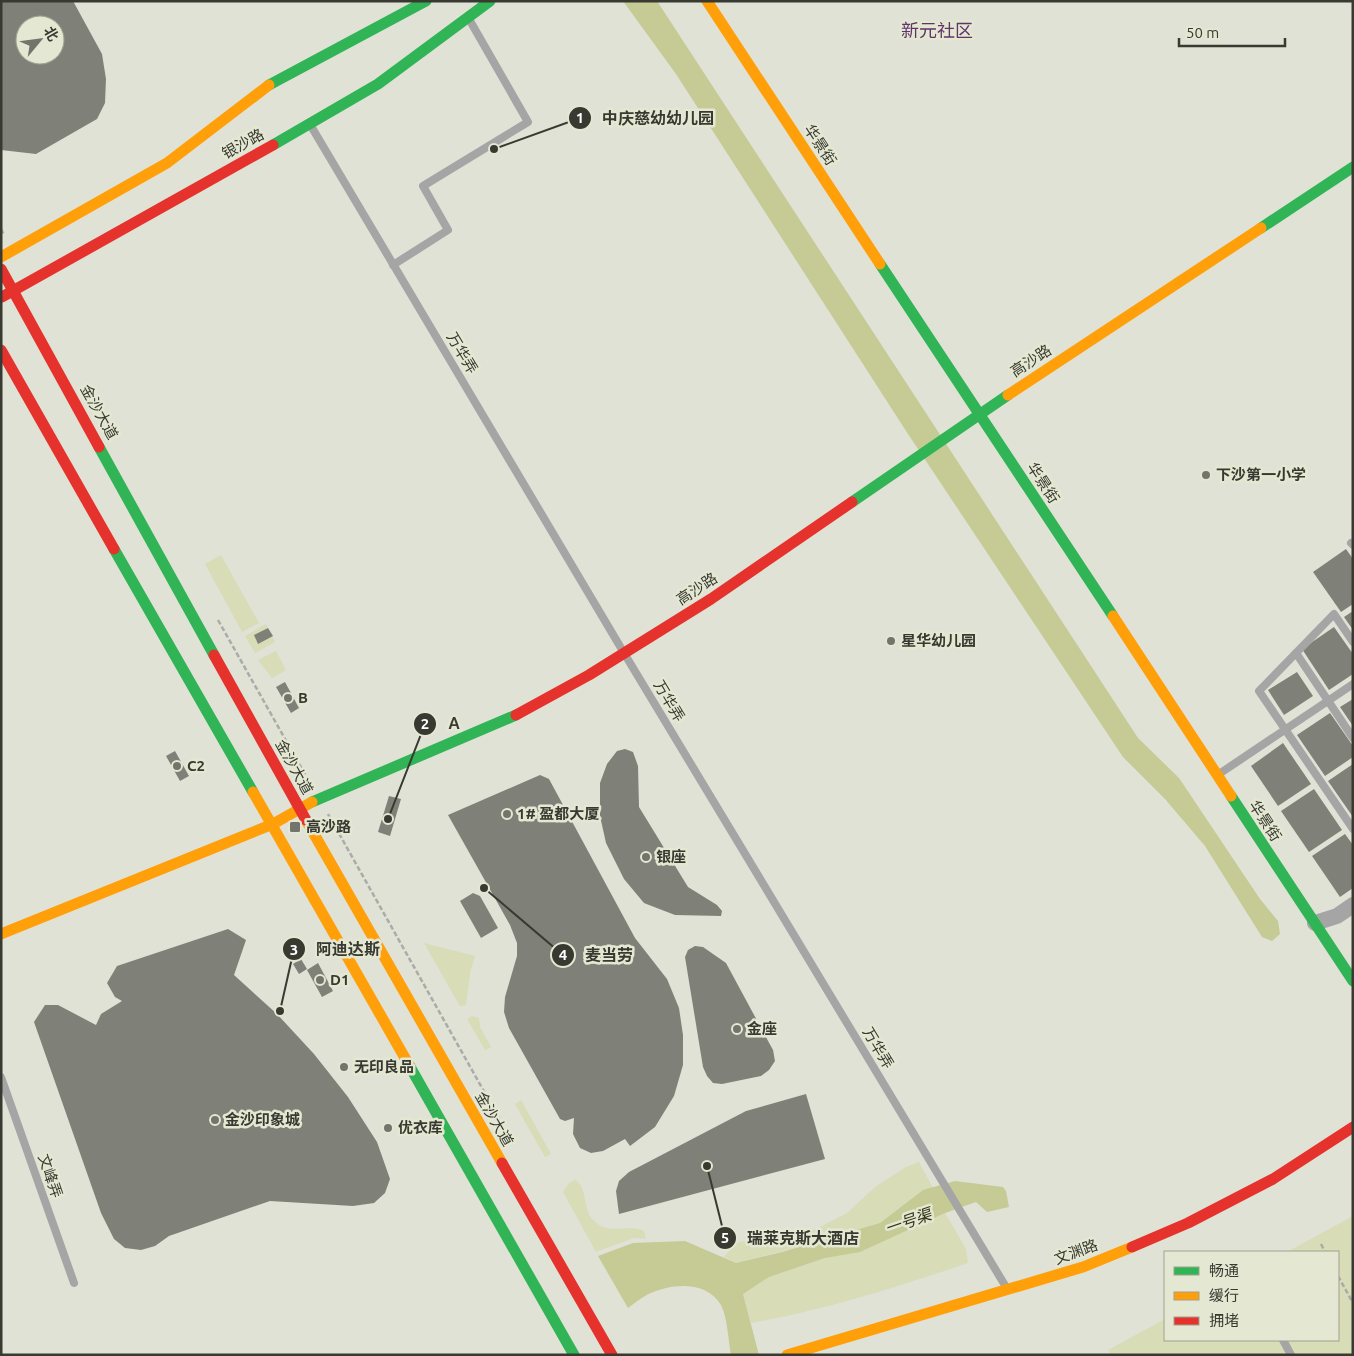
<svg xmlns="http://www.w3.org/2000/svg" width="1354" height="1356" font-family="Ubuntu,'Noto Sans SC',sans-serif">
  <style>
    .green { fill: #d8dcb7 }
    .water { fill: #c6ca94 }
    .building { fill: #7f8178; fill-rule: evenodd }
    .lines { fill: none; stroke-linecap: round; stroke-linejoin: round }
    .path { stroke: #ababa9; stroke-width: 2.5; stroke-dasharray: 5 2.5; stroke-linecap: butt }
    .lane { stroke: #a6a5a5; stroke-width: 8 }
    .street { stroke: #a6a5a5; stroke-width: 16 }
    .fast { stroke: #30b455; stroke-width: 11 }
    .slow { stroke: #ff9f0a; stroke-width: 11 }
    .jam { stroke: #e5322d; stroke-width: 11 }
    .poi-dot { fill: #73746b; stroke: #e4e7d1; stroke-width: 2 }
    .labels { text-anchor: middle; stroke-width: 5; stroke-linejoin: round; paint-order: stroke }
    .street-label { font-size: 15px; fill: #383931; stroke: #e4e7d1 }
    .poi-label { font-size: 15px; font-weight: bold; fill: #383931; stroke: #e4e7d1; text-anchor: start }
    .water-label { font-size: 16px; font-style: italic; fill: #333515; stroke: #e4e7d1 }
    .quarter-label { font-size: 18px; fill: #60356a; stroke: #e4e7d1 }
    .leader { fill: none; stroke: #383931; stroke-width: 2 }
    .callout-dot { fill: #383931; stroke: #e4e7d1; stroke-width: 2 }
    .mark-label { font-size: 15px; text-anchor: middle; font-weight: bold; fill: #fff }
    .callout-label { font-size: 16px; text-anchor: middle; font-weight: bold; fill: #383931; stroke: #e4e7d1; stroke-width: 5; stroke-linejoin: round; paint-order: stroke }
  </style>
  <rect width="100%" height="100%" fill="#e0e2d6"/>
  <!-- green -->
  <g class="green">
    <polygon points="221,555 259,623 242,632 205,564"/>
    <polygon points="266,624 275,642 255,653 245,636"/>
    <polygon points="276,651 286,670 272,678 258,660"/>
    <polygon points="424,943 475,956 470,973 466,1005 460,1006"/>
    <polygon points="472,1016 479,1018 480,1027 491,1047 485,1050 467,1019"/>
    <polygon points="521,1100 551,1154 545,1157 515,1104"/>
    <polygon points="919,1162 933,1188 923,1190 880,1223 855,1232 736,1263 724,1257 736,1243 752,1239 773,1241 816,1229 847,1213 875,1187 906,1167"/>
    <path d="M575 1180C587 1186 583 1208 592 1219 608 1237 628 1223 644 1231L646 1239 634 1238 596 1252 563 1192 569 1183Z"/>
    <path d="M945 1213 966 1249 968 1263C897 1287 825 1310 751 1323L743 1294 769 1277 825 1258 860 1251Z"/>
    <polygon points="1353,1216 1353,1355 1295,1355 1287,1340 1338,1340 1338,1252 1287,1252"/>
    <polygon points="1165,1319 1165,1340 1279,1340 1287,1355 1111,1355 1108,1350"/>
  </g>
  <!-- water -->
  <g class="water">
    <polygon points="623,1 657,1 1138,738 1179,778 1260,899 1278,921 1280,934 1272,941 1262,937 1205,846 1165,799 1123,757 908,434 676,74"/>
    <path d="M955 1181 1003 1187 1006 1191 1009 1207 987 1212 976 1202 945 1213 860 1252 825 1258 769 1277 743 1294 759 1355H731C728 1340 728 1319 721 1305 707 1281 673 1283 651 1293 643 1296 635 1303 628 1308L598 1256 633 1243 685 1241 736 1263 782 1252 880 1223 923 1190Z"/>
  </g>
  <!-- building -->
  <g class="building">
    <path d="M1 1H73L102 54 106 79 105 103 97 119 36 154 1 150ZM25 25H55V55H25Z"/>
    <polygon points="1346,549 1353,559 1353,604 1341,612 1313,572"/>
    <polygon points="1353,611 1353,630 1344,617"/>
    <polygon points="1334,627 1353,654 1353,674 1329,690 1302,649"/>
    <polygon points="268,628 273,636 258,644 254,635"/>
    <polygon points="1297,672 1313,696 1284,715 1268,690"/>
    <polygon points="285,682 299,708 291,713 276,687"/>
    <polygon points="1353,699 1353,726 1340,707"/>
    <polygon points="1330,713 1353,746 1353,757 1325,776 1297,735"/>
    <polygon points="1283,743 1311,784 1278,806 1251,766"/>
    <polygon points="625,749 633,752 638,766 639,807 688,887 717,905 722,911 721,916 675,915 649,905 644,903 624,879 606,843 600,816 600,783 607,764 617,751"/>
    <polygon points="175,751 189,776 180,781 166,756"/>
    <polygon points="1353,764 1353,817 1328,781"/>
    <polygon points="540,775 549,779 635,938 667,979 679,1008 683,1035 683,1065 674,1096 655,1127 630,1146 625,1139 603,1151 591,1153 580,1148 573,1134 574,1118 565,1121 560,1119 509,1028 504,1012 505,997 517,956 517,943 510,925 448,815"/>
    <polygon points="1314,789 1342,830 1309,852 1281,811"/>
    <polygon points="389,796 401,799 390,836 378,832"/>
    <polygon points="1345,834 1353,845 1353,888 1340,897 1312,856"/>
    <polygon points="473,893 480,896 498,928 481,938 460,901"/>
    <polygon points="228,929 246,940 234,975 277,1014 314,1054 348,1097 377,1142 390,1179 385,1193 374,1203 353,1206 270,1201 169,1236 155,1246 141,1250 125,1248 114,1239 101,1213 34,1022 45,1005 58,1005 96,1025 101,1014 122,1001 115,997 107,983 117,966"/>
    <polygon points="695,946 703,947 726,963 773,1050 775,1061 769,1070 761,1076 722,1084 713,1083 707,1076 703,1067 685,957 688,950"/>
    <polygon points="301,959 307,969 299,974 293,964"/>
    <polygon points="318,963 333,991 322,997 307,970"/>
    <polygon points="806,1094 825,1159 619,1214 616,1191 619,1181 629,1172 746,1111"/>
  </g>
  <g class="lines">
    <!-- path -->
    <g class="path">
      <polyline points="1,229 4,235"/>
      <polyline points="218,620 311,785"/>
      <polyline points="328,814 504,1127"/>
      <polyline points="1321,1244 1325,1252"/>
      <polyline points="1338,1276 1353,1303"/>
    </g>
    <!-- lane -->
    <g class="lane">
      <polyline points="311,126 624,653 1006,1287"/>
      <polyline points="393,265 448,230 423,186 528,122 469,19"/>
      <polyline points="1351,543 1353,545"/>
      <polyline points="1353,642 1334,614 1259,691 1353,829"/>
      <polyline points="1296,653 1353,738"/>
      <polyline points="1219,774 1353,684"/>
      <polyline points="1,1077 74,1283"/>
      <polyline points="1283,1340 1291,1355"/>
    </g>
    <!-- street -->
    <polyline class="street" points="1315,923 1337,916 1353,905"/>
    <!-- fast -->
    <g class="fast">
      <polyline points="269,85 426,1"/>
      <polyline points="273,145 378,84 490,1"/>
      <polyline points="1261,228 1353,167"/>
      <polyline points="880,264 1113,616"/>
      <polyline points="99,447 214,655"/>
      <polyline points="852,502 1008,395"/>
      <polyline points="114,549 253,792"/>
      <polyline points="1231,796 1353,981"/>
      <polyline points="312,802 516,715"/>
      <polyline points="409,1065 574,1355"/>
    </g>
    <!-- slow -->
    <g class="slow">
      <polyline points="707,1 880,264"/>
      <polyline points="1,257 167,163 269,85"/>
      <polyline points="1008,395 1261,228"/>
      <polyline points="1113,616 1231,796"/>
      <polyline points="253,792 409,1065"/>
      <polyline points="306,820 502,1163"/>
      <polyline points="1,934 273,824 312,802"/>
      <polyline points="787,1355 1083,1267 1132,1247"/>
    </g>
    <!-- jam -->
    <g class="jam">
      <polyline points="1,269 99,447"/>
      <polyline points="2,297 273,145"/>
      <polyline points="1,350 114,549"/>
      <polyline points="214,655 306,820"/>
      <polyline points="516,715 589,675 711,599 852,502"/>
      <polyline points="502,1163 612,1355"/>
      <polyline points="1132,1247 1188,1223 1273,1179 1353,1127"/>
    </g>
  </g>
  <!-- markers -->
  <g class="poi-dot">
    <circle cx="1206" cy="475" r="5"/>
    <circle cx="891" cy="641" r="5"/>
    <circle cx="288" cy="698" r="5"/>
    <circle cx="177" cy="766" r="5"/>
    <circle cx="507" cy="814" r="5"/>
    <rect x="289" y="821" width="12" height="12" rx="2.5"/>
    <circle cx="646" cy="857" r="5"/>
    <circle cx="320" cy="980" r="5"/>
    <circle cx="737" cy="1029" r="5"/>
    <circle cx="344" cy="1067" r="5"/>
    <circle cx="215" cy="1120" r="5"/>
    <circle cx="388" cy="1128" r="5"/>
  </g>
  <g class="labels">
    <!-- street labels -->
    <g class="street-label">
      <text transform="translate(243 144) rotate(-29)" y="5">银沙路</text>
      <text transform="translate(820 145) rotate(57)" y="5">华景街</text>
      <text transform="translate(462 353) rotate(59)" y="5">万华弄</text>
      <text transform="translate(1031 361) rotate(-33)" y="5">高沙路</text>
      <text transform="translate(99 412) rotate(61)" y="5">金沙大道</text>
      <text transform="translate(1043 483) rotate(57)" y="5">华景街</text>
      <text transform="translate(697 589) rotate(-33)" y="5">高沙路</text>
      <text transform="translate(669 701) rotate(59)" y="5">万华弄</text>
      <text transform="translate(294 767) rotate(61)" y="5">金沙大道</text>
      <text transform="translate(1265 821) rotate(57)" y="5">华景街</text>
      <text transform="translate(878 1048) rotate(59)" y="5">万华弄</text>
      <text transform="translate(494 1119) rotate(60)" y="5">金沙大道</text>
      <text transform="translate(50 1176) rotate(71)" y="5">文峰弄</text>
      <text transform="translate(1076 1252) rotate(-20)" y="5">文渊路</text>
    </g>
    <!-- poi labels -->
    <g class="poi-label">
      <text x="1216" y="480">下沙第一小学</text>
      <text x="901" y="646">星华幼儿园</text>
      <text x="298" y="703">B</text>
      <text x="187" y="771">C2</text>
      <text x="517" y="819">1# 盈都大厦</text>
      <text x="306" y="832">高沙路</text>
      <text x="656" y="862">银座</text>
      <text x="330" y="985">D1</text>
      <text x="747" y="1034">金座</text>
      <text x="354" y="1072">无印良品</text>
      <text x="225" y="1125">金沙印象城</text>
      <text x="398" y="1133">优衣库</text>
    </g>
    <!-- water labels -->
    <g class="water-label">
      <text transform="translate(908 1221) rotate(-19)" y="6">一号渠</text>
    </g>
    <!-- quarter labels -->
    <g class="quarter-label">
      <text x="937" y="37">新元社区</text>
    </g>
  </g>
  <!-- callouts -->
  <path class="leader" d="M494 149L580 118M388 819L425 724M280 1011L294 949M484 888L563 955M707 1166L725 1238"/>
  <g class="callout-dot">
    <circle cx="494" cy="149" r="5"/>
    <circle cx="388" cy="819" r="5"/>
    <circle cx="280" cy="1011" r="5"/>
    <circle cx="484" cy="888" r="5"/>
    <circle cx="707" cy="1166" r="5"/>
    <circle cx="580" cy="118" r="12"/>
    <circle cx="425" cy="724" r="12"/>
    <circle cx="294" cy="949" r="12"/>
    <circle cx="563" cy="955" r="12"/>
    <circle cx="725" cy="1238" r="12"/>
  </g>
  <g class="mark-label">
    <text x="580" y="123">1</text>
    <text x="425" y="729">2</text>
    <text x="294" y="955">3</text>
    <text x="563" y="960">4</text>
    <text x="725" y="1243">5</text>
  </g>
  <g class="callout-label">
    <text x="658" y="124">中庆慈幼幼儿园</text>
    <text x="454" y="729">A</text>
    <text x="348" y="955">阿迪达斯</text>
    <text x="609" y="961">麦当劳</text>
    <text x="803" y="1244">瑞莱克斯大酒店</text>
  </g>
  <!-- border -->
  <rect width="1354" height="1356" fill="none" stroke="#383931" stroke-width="5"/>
  <!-- legend -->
  <rect x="1164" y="1251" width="175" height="90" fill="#e4e7d1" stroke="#9fa191"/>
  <rect x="1174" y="1267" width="25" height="8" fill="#30b455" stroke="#9fa191"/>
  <text x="1209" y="1276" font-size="15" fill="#383931">畅通</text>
  <rect x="1174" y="1292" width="25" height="8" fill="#ff9f0a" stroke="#9fa191"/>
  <text x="1209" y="1301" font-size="15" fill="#383931">缓行</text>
  <rect x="1174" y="1317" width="25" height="8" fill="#e5322d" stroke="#9fa191"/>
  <text x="1209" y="1326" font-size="15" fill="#383931">拥堵</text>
  <!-- north arrow -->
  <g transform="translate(40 40) rotate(61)"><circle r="24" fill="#e4e7d1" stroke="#9fa191"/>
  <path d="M0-4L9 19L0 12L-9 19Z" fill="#73746b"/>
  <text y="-8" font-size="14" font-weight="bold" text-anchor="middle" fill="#383931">北</text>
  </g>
  <!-- scale -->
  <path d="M1179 38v8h106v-8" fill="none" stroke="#383931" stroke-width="2.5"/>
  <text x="1186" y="38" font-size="15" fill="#383931" stroke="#e4e7d1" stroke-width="4" paint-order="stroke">50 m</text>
</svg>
